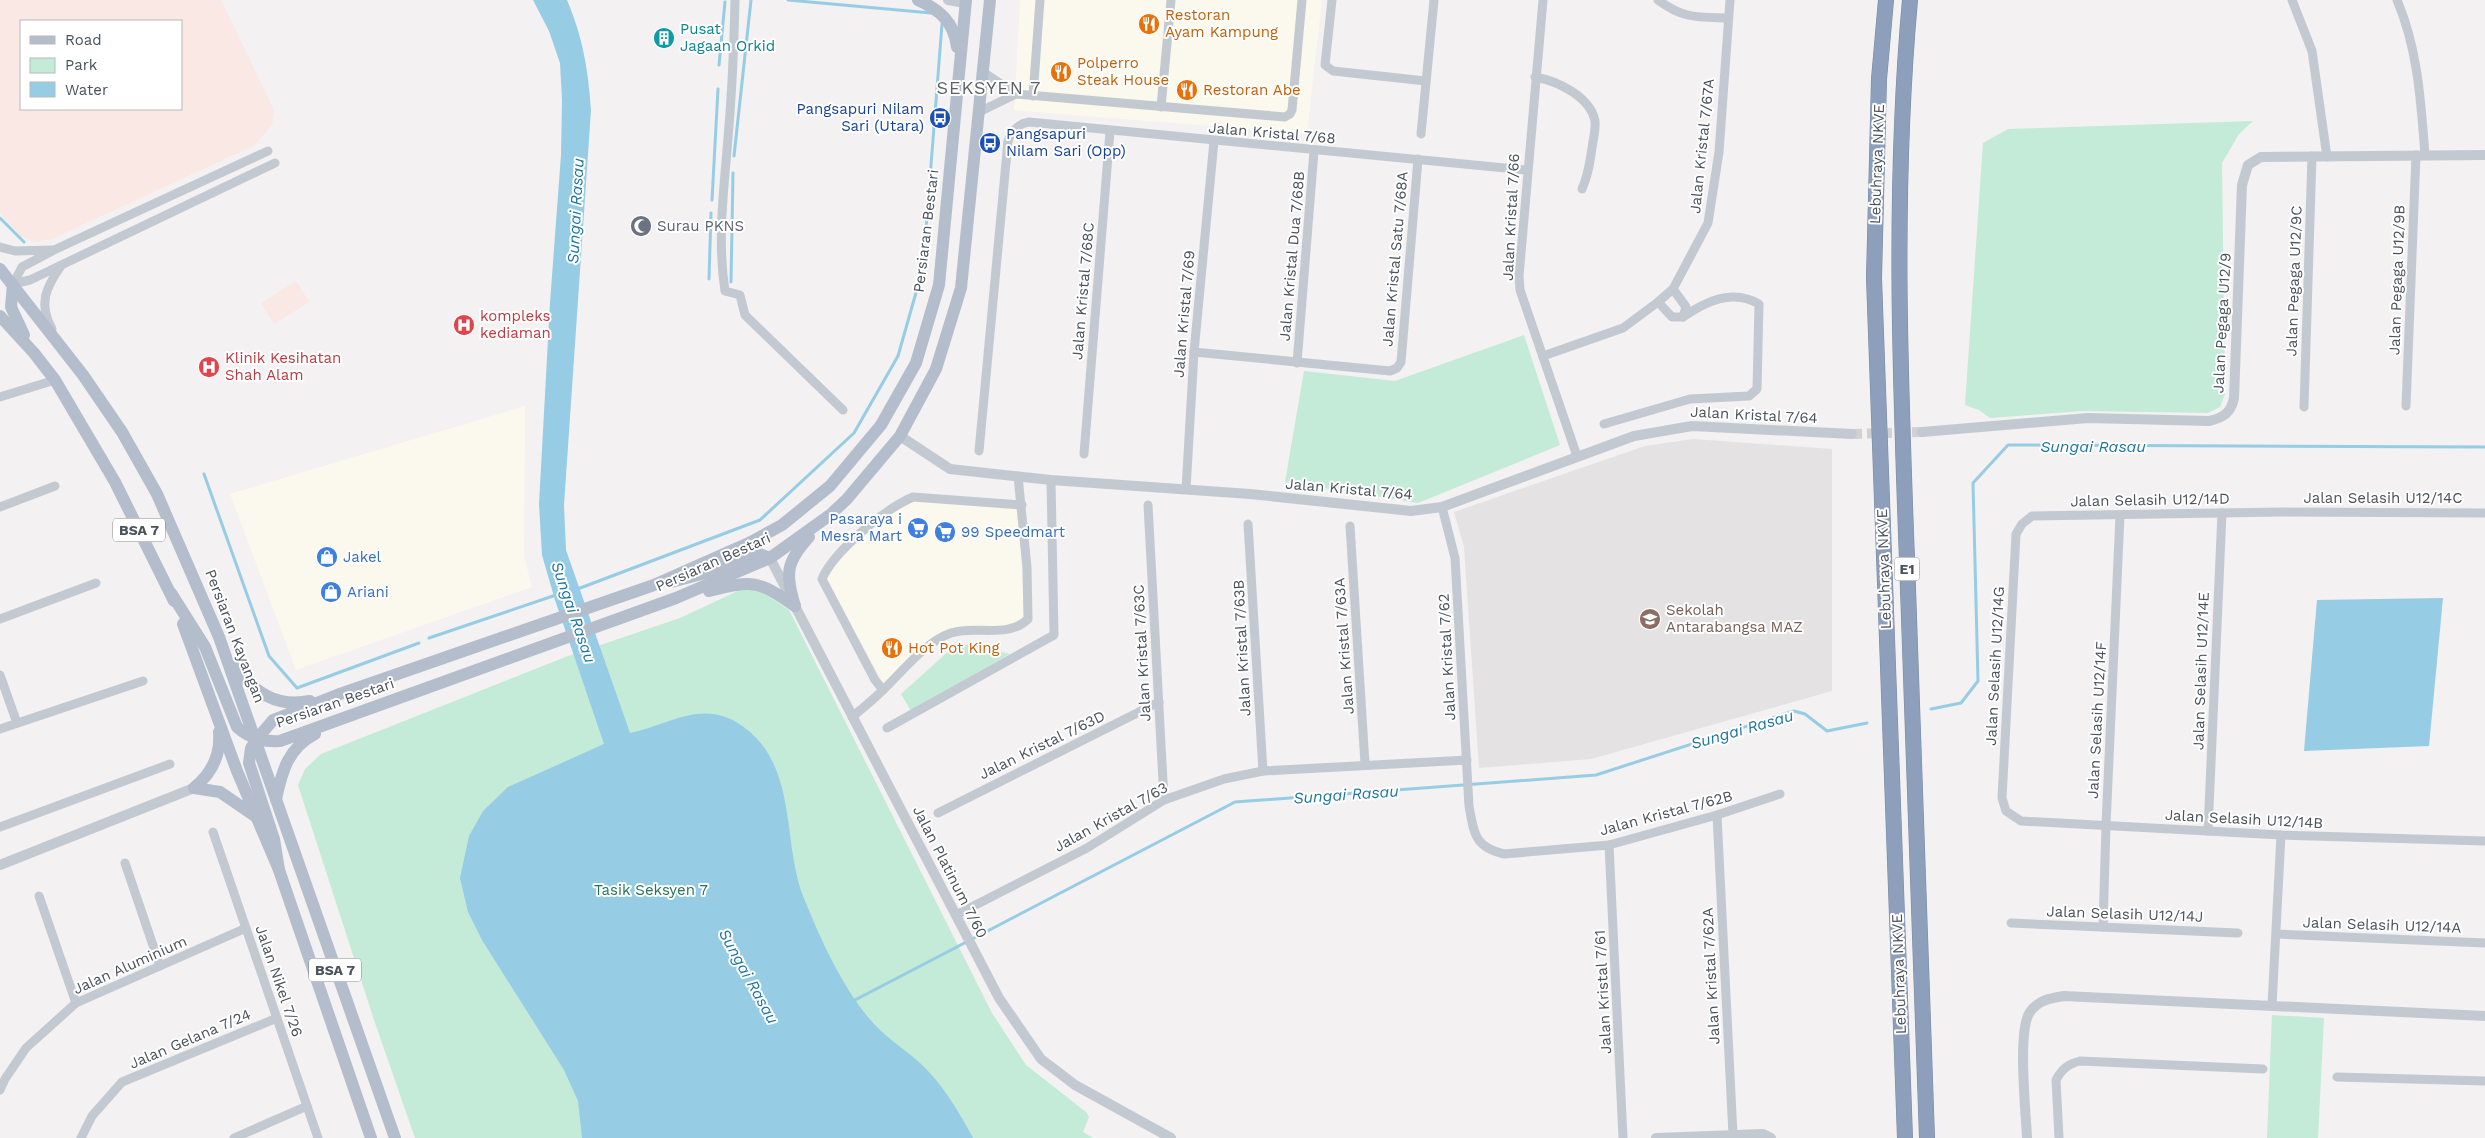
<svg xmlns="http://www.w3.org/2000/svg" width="2485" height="1138" font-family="'Work Sans',sans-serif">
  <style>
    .commercial { fill: #fbf8ed }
    .education { fill: #e4e2e2 }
    .medical { fill: #f9e8e4; fill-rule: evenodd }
    .green { fill: #c4ebd7 }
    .water { fill: #96cce4 }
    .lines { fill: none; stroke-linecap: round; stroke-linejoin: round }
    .stream { stroke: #96cce4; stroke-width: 3 }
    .tertiary-tunnel { stroke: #d1d1d3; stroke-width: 10; stroke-dasharray: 10 5; stroke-linecap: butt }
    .motorway-casing { stroke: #798aa6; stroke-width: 16 }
    .minor { stroke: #c3c9d1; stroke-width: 9 }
    .tertiary { stroke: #c3c9d1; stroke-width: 10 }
    .primary { stroke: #b3bdcc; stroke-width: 12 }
    .motorway { stroke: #8d9fba; stroke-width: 15 }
    .labels { text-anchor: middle; stroke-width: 4; stroke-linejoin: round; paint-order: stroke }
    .shield { fill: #fff; stroke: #80868d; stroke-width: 1 }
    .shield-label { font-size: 14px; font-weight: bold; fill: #4a525c }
    .food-label { font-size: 15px; fill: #c56008; stroke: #fff; text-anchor: start }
    .culture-label { font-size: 15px; fill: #0d838f; stroke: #fff; text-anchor: start }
    .transit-label { font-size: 15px; fill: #164399; stroke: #fff; text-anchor: end }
    .street-label { font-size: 15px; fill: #4a525c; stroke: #fff }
    .worship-label { font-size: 15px; fill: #5b616d; stroke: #fff; text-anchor: start }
    .health-label { font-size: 15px; fill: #be3a42; stroke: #fff; text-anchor: start }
    .shop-label { font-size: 15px; fill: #366cbe; stroke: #fff; text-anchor: start }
    .education-label { font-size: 15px; fill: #785e54; stroke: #fff; text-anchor: start }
    .park-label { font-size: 15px; fill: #217855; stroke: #fff }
    .water-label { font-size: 16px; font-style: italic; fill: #1b759f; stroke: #fff }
    .quarter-label { font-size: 18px; letter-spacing: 1px; fill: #5e6065; stroke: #fff }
  </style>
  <rect width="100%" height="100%" fill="#f3f1f1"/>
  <!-- commercial -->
  <g class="commercial">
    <polygon points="1020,0 1322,0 1307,134 1014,110"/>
    <polygon points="525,406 524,556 532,587 296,670 230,494"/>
    <polygon points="914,501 1019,509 1024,617 1013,625 951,628 936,636 884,684 826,579 831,568 880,521 900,506"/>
  </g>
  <!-- education -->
  <polygon class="education" points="1693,439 1832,449 1832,691 1591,759 1479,768 1464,547 1454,512 1645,446"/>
  <!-- medical -->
  <g class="medical">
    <path d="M0 0H221L274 110 272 125 255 145 52 239 35 242 21 236 0 213ZM181 21V109H21V21Z"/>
    <polygon points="296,281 309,302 274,324 261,303"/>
  </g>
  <!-- green -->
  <g class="green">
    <polygon points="2253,121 2239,134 2222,163 2225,394 2220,407 2208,413 2083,411 1990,418 1979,410 1965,405 1983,143 2008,129"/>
    <polygon points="1524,335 1560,445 1418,503 1285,482 1304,371 1395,381"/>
    <polygon points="758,589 789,610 992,1013 1026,1065 1086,1112 1089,1117 1083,1132 1093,1138 415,1138 374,1020 298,785 305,769 321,754 568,656 680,618 740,590"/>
    <polygon points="969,644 1010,654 911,711 901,694 950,650"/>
    <polygon points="2272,1015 2324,1018 2318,1138 2267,1138"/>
  </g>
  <!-- water -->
  <g class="water">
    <path d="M533 0H567C583 38 588 69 591 110L564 505 566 550 630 733C675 723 707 695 750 732 798 774 782 847 805 901 821 940 841 984 868 1017 882 1035 902 1047 919 1062 942 1083 958 1110 973 1138H582L578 1101 564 1070 482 940 468 912 460 878 469 836 483 811 508 787 604 744 555 600 542 555 539 504 550 303 561 155 562 100 560 63 549 31Z"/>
    <polygon points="2443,598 2429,746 2304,751 2317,600"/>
  </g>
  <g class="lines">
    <!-- stream -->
    <g class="stream">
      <polyline points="788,0 931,13"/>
      <polyline points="719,65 725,2"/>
      <polyline points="734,156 751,0"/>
      <polyline points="712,200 718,89"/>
      <polyline points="0,218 24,242"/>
      <polyline points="709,279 711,213"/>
      <polyline points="731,282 733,173"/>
      <polyline points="204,474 269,656 297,688 419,643"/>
      <polyline points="575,590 760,520 854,433 898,356 923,268 942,24"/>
      <polyline points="429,638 556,595"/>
      <polyline points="1931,709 1961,703 1978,681 1973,483 2008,445 2485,447"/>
      <polyline points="855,1000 1235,802 1596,775 1794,711 1805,714 1827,731 1867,723"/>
    </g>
    <!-- tertiary-tunnel -->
    <polyline class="tertiary-tunnel" points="1852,434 1922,432"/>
    <!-- motorway casing -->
    <g class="motorway-casing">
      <g id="motorway">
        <polyline points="1886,0 1879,79 1874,278 1905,1138"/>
        <path d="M1910 0C1893 187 1900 374 1907 560 1913 753 1921 945 1927 1138"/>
      </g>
    </g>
    <!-- minor -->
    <g class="minor">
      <path d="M735 0C734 46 732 92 728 138 724 189 717 240 725 291L740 295 745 315 843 410"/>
      <polyline points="1332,0 1325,65 1333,71 1426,81"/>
      <polyline points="1543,0 1519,276 1520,290 1577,456"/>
      <path d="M1658 0C1684 19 1697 17 1728 18"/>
      <polyline points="2292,0 2312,51 2327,157"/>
      <path d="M2397 0C2418 49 2421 103 2425 155"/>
      <polyline points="983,72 1016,94 1285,117 1290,114 1292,110 1302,0"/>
      <path d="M1535 77C1557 81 1590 96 1595 121 1596 129 1593 140 1592 148 1590 162 1588 176 1582 189"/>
      <polyline points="1033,96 1040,0"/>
      <polyline points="1161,107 1171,0"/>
      <polyline points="979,112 1016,94"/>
      <polyline points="1421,134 1434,0"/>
      <polyline points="0,247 15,251 52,250"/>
      <polyline points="13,284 22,267 54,250 268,151"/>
      <polyline points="13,284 30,280 275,163"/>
      <polyline points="1673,289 1686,307 1683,317"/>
      <path d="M52 329C38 304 46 287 61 266"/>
      <polyline points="1194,352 1390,371 1397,368 1401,362 1418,159"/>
      <polyline points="1543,356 1623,328 1658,302 1673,289 1708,223 1719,152 1730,0"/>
      <polyline points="1297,363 1314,151"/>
      <polyline points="0,397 55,380"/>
      <polyline points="2406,406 2416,155"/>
      <polyline points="2304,407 2312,156"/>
      <path d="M1604 424 1690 399 1749 396 1757 389 1759 304C1732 288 1705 302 1683 317H1672L1658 302"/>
      <path d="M979 451 1008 141C1012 130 1018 124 1029 122L1527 170"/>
      <polyline points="1084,454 1110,131"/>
      <polyline points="1186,489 1194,352 1214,141"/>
      <polyline points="1148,505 1164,800"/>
      <polyline points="0,507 55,486"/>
      <path d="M1442 507 1455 558 1469 806C1474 833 1474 847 1504 854L1609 845 1717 815 1780 794"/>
      <polyline points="2485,513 2281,512 2032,516 2022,524 2016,534 2002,798 2006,811 2021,821 2281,835 2485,841"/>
      <polyline points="1248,524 1263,771"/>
      <polyline points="1350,526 1365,764"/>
      <polyline points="0,619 96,583"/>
      <polyline points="0,675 17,723"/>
      <path d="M883 690 875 680 822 579C834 551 885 509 913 497L1022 505"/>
      <path d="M852 717C863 708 874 699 884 689 903 671 925 642 951 633 975 625 1008 639 1028 619L1027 568 1018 476"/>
      <polyline points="887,728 1054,635 1051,480"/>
      <polyline points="0,729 143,681"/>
      <polyline points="938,813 1159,702"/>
      <polyline points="1717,815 1733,1135"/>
      <polyline points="0,827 170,764"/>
      <polyline points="2208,831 2222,513"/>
      <polyline points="213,832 318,1138"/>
      <polyline points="1609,845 1623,1138"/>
      <polyline points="125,863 160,966"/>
      <polyline points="39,896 76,1003"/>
      <polyline points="956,915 1087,848 1164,800 1224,779 1263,771 1467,760"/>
      <polyline points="2011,923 2238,933"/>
      <polyline points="2103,927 2106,825 2120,515"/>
      <polyline points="2277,934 2485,943"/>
      <polyline points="2272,1005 2281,835"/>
      <polyline points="2337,1077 2485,1081"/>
      <polyline points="0,1090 5,1079 26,1048 76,1003 246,928"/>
      <polyline points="81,1138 92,1116 122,1082 277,1018"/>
      <polyline points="234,1138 307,1106"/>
      <path d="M2059 1138 2056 1080C2062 1069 2068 1064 2080 1061L2263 1069"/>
    </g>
    <!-- tertiary -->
    <g class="tertiary">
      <polyline points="948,0 965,3"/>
      <path d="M1922 432 2088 418 2209 421C2223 418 2231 413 2234 398L2242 185 2248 165 2261 157 2485 155"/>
      <polyline points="900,436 950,469 1051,480 1250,494 1411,511 1442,507 1634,436 1692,426 1852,434"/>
      <polyline points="770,558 999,998 1041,1059 1075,1085 1171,1138"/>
      <polyline points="0,865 194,788"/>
      <polyline points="1656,1138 1763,1134 1771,1138"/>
      <path d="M2027 1138C2026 1112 2017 1030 2030 1012 2038 1000 2051 998 2064 996L2485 1016"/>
    </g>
    <!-- primary -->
    <g class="primary">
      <path d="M918 0C940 10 954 22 957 47"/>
      <polyline points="0,269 83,375 122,432 157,494 219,637 395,1138"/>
      <polyline points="13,284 11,307 24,335"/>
      <polyline points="0,316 34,353 55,380 115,482 174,601"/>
      <polyline points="671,582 713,571 743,558 759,554 770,558"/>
      <path d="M709 591C753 580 758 580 795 606"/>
      <path d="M171 593 205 647 237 727C249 738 264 742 280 741L676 598 770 558 830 515 847 499 900 436 936 369 961 288 990 0"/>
      <path d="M795 606C785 574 786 562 809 537"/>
      <polyline points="183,624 237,771 279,870 371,1138"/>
      <path d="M234 666C254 692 276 708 310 701"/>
      <path d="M194 788C211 774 221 755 219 732"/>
      <polyline points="194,788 220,792 255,816"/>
      <path d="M276 799C282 771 288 748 315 734"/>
      <polyline points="279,870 274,839 249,763 251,748 257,739 273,720 337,695 654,585 751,542 782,525 830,486 881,425 916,363 939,285 966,0"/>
    </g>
    <!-- motorway -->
    <use href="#motorway" class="motorway"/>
  </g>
  <!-- icons -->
  <defs>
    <g id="restaurant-disc" transform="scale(1.125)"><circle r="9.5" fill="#e8710a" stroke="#fff"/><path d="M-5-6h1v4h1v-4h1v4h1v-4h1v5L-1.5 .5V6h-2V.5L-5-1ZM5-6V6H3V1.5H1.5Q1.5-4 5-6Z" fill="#fff"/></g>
    <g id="building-disc" transform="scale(1.125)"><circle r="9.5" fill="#0f9aa8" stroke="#fff"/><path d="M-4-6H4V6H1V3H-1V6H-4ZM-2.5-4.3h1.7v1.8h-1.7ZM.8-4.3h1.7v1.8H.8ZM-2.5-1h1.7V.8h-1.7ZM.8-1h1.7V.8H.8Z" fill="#fff"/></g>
    <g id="bus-disc" transform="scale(1.125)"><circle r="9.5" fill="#1a4fb4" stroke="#fff"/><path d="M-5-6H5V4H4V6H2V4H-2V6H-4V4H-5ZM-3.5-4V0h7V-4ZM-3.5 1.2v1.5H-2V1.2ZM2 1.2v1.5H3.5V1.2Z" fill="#fff"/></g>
    <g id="mosque-disc" transform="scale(1.125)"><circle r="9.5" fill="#6b7280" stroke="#fff"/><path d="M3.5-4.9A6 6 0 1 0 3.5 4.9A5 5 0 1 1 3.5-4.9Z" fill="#fff"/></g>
    <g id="hospital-disc" transform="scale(1.125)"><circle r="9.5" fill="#e0444e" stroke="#fff"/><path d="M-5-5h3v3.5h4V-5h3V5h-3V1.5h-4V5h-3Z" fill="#fff"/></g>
    <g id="supermarket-disc" transform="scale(1.125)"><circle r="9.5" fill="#3f7fe0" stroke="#fff"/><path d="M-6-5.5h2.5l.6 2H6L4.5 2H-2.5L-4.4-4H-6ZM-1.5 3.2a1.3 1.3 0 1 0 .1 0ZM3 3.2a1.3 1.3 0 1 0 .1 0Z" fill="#fff"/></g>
    <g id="shop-disc" transform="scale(1.125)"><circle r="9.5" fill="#3f7fe0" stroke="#fff"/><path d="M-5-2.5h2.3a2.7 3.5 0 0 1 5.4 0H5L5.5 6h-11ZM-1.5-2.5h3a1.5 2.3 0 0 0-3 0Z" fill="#fff"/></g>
    <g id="school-disc" transform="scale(1.125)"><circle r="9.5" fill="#8d6e63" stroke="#fff"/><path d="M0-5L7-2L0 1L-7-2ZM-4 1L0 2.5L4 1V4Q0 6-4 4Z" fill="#fff"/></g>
  </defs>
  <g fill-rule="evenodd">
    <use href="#restaurant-disc" x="1149" y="24"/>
    <use href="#building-disc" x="664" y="38"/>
    <use href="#restaurant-disc" x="1061" y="72"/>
    <use href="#restaurant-disc" x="1187" y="90"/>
    <use href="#bus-disc" x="940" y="118"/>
    <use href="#bus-disc" x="990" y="143"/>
    <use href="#mosque-disc" x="641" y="226"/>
    <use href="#hospital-disc" x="464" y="325"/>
    <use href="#hospital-disc" x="209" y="367"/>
    <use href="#supermarket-disc" x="918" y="528"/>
    <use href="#supermarket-disc" x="945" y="532"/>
    <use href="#shop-disc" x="327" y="557"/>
    <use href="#shop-disc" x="331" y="592"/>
    <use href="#school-disc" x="1650" y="619"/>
    <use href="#restaurant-disc" x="892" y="648"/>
  </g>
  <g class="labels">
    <!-- shield labels -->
    <g class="shield">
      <rect x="113" y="518.5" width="52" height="23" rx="4"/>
      <rect x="1894.5" y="557.5" width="25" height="23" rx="4"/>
      <rect x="309" y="958.5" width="52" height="23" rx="4"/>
    </g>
    <g class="shield-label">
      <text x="139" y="535">BSA 7</text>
      <text x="1907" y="574">E1</text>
      <text x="335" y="975">BSA 7</text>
    </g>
    <!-- food labels -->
    <g class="food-label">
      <text x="1165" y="20">Restoran<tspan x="1165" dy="17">Ayam Kampung</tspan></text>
      <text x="1077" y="68">Polperro<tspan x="1077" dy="17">Steak House</tspan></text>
      <text x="1203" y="95">Restoran Abe</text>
      <text x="908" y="653">Hot Pot King</text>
    </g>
    <!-- culture labels -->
    <g class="culture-label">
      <text x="680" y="34">Pusat<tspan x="680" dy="17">Jagaan Orkid</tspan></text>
    </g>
    <!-- transit labels -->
    <g class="transit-label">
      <text x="924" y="114">Pangsapuri Nilam<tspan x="924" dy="17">Sari (Utara)</tspan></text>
      <text x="1006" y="139" text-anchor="start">Pangsapuri<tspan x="1006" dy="17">Nilam Sari (Opp)</tspan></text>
    </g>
    <!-- street labels -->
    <g class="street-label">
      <text transform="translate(1272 133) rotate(5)" y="5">Jalan Kristal 7/68</text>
      <text transform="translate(1702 146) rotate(-84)" y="5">Jalan Kristal 7/67A</text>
      <text transform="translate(1877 164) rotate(-88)" y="5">Lebuhraya NKVE</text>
      <text transform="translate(1511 217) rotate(-87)" y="5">Jalan Kristal 7/66</text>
      <text transform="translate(926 231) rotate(-83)" y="5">Persiaran Bestari</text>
      <text transform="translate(1292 256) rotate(-85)" y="5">Jalan Kristal Dua 7/68B</text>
      <text transform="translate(1395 259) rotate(-85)" y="5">Jalan Kristal Satu 7/68A</text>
      <text transform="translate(2397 280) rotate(-88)" y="5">Jalan Pegaga U12/9B</text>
      <text transform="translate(2294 281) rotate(-88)" y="5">Jalan Pegaga U12/9C</text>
      <text transform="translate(1083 291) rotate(-85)" y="5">Jalan Kristal 7/68C</text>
      <text transform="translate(1184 314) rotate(-85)" y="5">Jalan Kristal 7/69</text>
      <text transform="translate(2222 323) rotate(-87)" y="5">Jalan Pegaga U12/9</text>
      <text transform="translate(1754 415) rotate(3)" y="5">Jalan Kristal 7/64</text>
      <text transform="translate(1349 489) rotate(5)" y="5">Jalan Kristal 7/64</text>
      <text x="2383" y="503">Jalan Selasih U12/14C</text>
      <text transform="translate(2150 500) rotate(-1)" y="5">Jalan Selasih U12/14D</text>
      <text transform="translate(713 562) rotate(-24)" y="5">Persiaran Bestari</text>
      <text transform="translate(1884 569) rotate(-92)" y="5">Lebuhraya NKVE</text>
      <text transform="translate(235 636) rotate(69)" y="5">Persiaran Kayangan</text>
      <text transform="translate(1344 646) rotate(-94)" y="5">Jalan Kristal 7/63A</text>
      <text transform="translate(1242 648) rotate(-93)" y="5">Jalan Kristal 7/63B</text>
      <text transform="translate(1142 653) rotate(-93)" y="5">Jalan Kristal 7/63C</text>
      <text transform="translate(1447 657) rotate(-93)" y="5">Jalan Kristal 7/62</text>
      <text transform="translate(1995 666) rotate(-87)" y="5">Jalan Selasih U12/14G</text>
      <text transform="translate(2201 671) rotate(-88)" y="5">Jalan Selasih U12/14E</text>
      <text transform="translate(335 703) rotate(-19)" y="5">Persiaran Bestari</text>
      <text transform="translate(2097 720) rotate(-87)" y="5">Jalan Selasih U12/14F</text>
      <text transform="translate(1042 745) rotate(-26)" y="5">Jalan Kristal 7/63D</text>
      <text transform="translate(1666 813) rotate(-15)" y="5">Jalan Kristal 7/62B</text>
      <text transform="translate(1111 817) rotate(-29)" y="5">Jalan Kristal 7/63</text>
      <text transform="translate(2244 819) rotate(3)" y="5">Jalan Selasih U12/14B</text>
      <text transform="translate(950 872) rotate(63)" y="5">Jalan Platinum 7/60</text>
      <text transform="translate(2125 914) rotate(2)" y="5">Jalan Selasih U12/14J</text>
      <text transform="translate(2382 925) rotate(2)" y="5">Jalan Selasih U12/14A</text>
      <text transform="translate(130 965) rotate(-24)" y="5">Jalan Aluminium</text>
      <text transform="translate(1899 974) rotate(-92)" y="5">Lebuhraya NKVE</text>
      <text transform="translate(1711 976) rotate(-93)" y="5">Jalan Kristal 7/62A</text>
      <text transform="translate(279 981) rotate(71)" y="5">Jalan Nikel 7/26</text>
      <text transform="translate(1603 992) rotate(-93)" y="5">Jalan Kristal 7/61</text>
      <text transform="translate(190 1039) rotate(-23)" y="5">Jalan Gelana 7/24</text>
    </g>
    <!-- worship labels -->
    <g class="worship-label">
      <text x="657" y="231">Surau PKNS</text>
    </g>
    <!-- health labels -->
    <g class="health-label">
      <text x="480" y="321">kompleks<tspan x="480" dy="17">kediaman</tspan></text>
      <text x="225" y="363">Klinik Kesihatan<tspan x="225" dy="17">Shah Alam</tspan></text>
    </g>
    <!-- shop labels -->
    <g class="shop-label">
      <text x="902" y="524" text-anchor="end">Pasaraya i<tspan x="902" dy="17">Mesra Mart</tspan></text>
      <text x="961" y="537">99 Speedmart</text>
      <text x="343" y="562">Jakel</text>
      <text x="347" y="597">Ariani</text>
    </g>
    <!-- education labels -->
    <g class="education-label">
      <text x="1666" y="615">Sekolah<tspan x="1666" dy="17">Antarabangsa MAZ</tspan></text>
    </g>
    <!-- park labels -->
    <g class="park-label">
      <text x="651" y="895">Tasik Seksyen 7</text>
    </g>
    <!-- water labels -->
    <g class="water-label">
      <text transform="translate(575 211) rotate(-87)" y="6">Sungai Rasau</text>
      <text x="2093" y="452">Sungai Rasau</text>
      <text transform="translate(574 612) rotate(71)" y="6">Sungai Rasau</text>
      <text transform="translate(1742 729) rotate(-16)" y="6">Sungai Rasau</text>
      <text transform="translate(1346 794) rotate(-4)" y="6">Sungai Rasau</text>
      <text transform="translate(749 976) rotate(61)" y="6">Sungai Rasau</text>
    </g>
    <!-- quarter labels -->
    <g class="quarter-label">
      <text x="989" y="94">SEKSYEN 7</text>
    </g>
  </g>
  <!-- legend -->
  <rect x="20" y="20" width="162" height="90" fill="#ffffff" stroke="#b7babe"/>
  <rect x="30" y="36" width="25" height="8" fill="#b3bdcc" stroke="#b7babe"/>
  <text x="65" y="45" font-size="15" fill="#4a525c">Road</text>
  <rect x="30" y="58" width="25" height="15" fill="#c4ebd7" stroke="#b7babe"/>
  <text x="65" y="70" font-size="15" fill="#4a525c">Park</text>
  <rect x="30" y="82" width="25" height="15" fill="#96cce4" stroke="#b7babe"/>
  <text x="65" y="95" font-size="15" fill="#4a525c">Water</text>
</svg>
